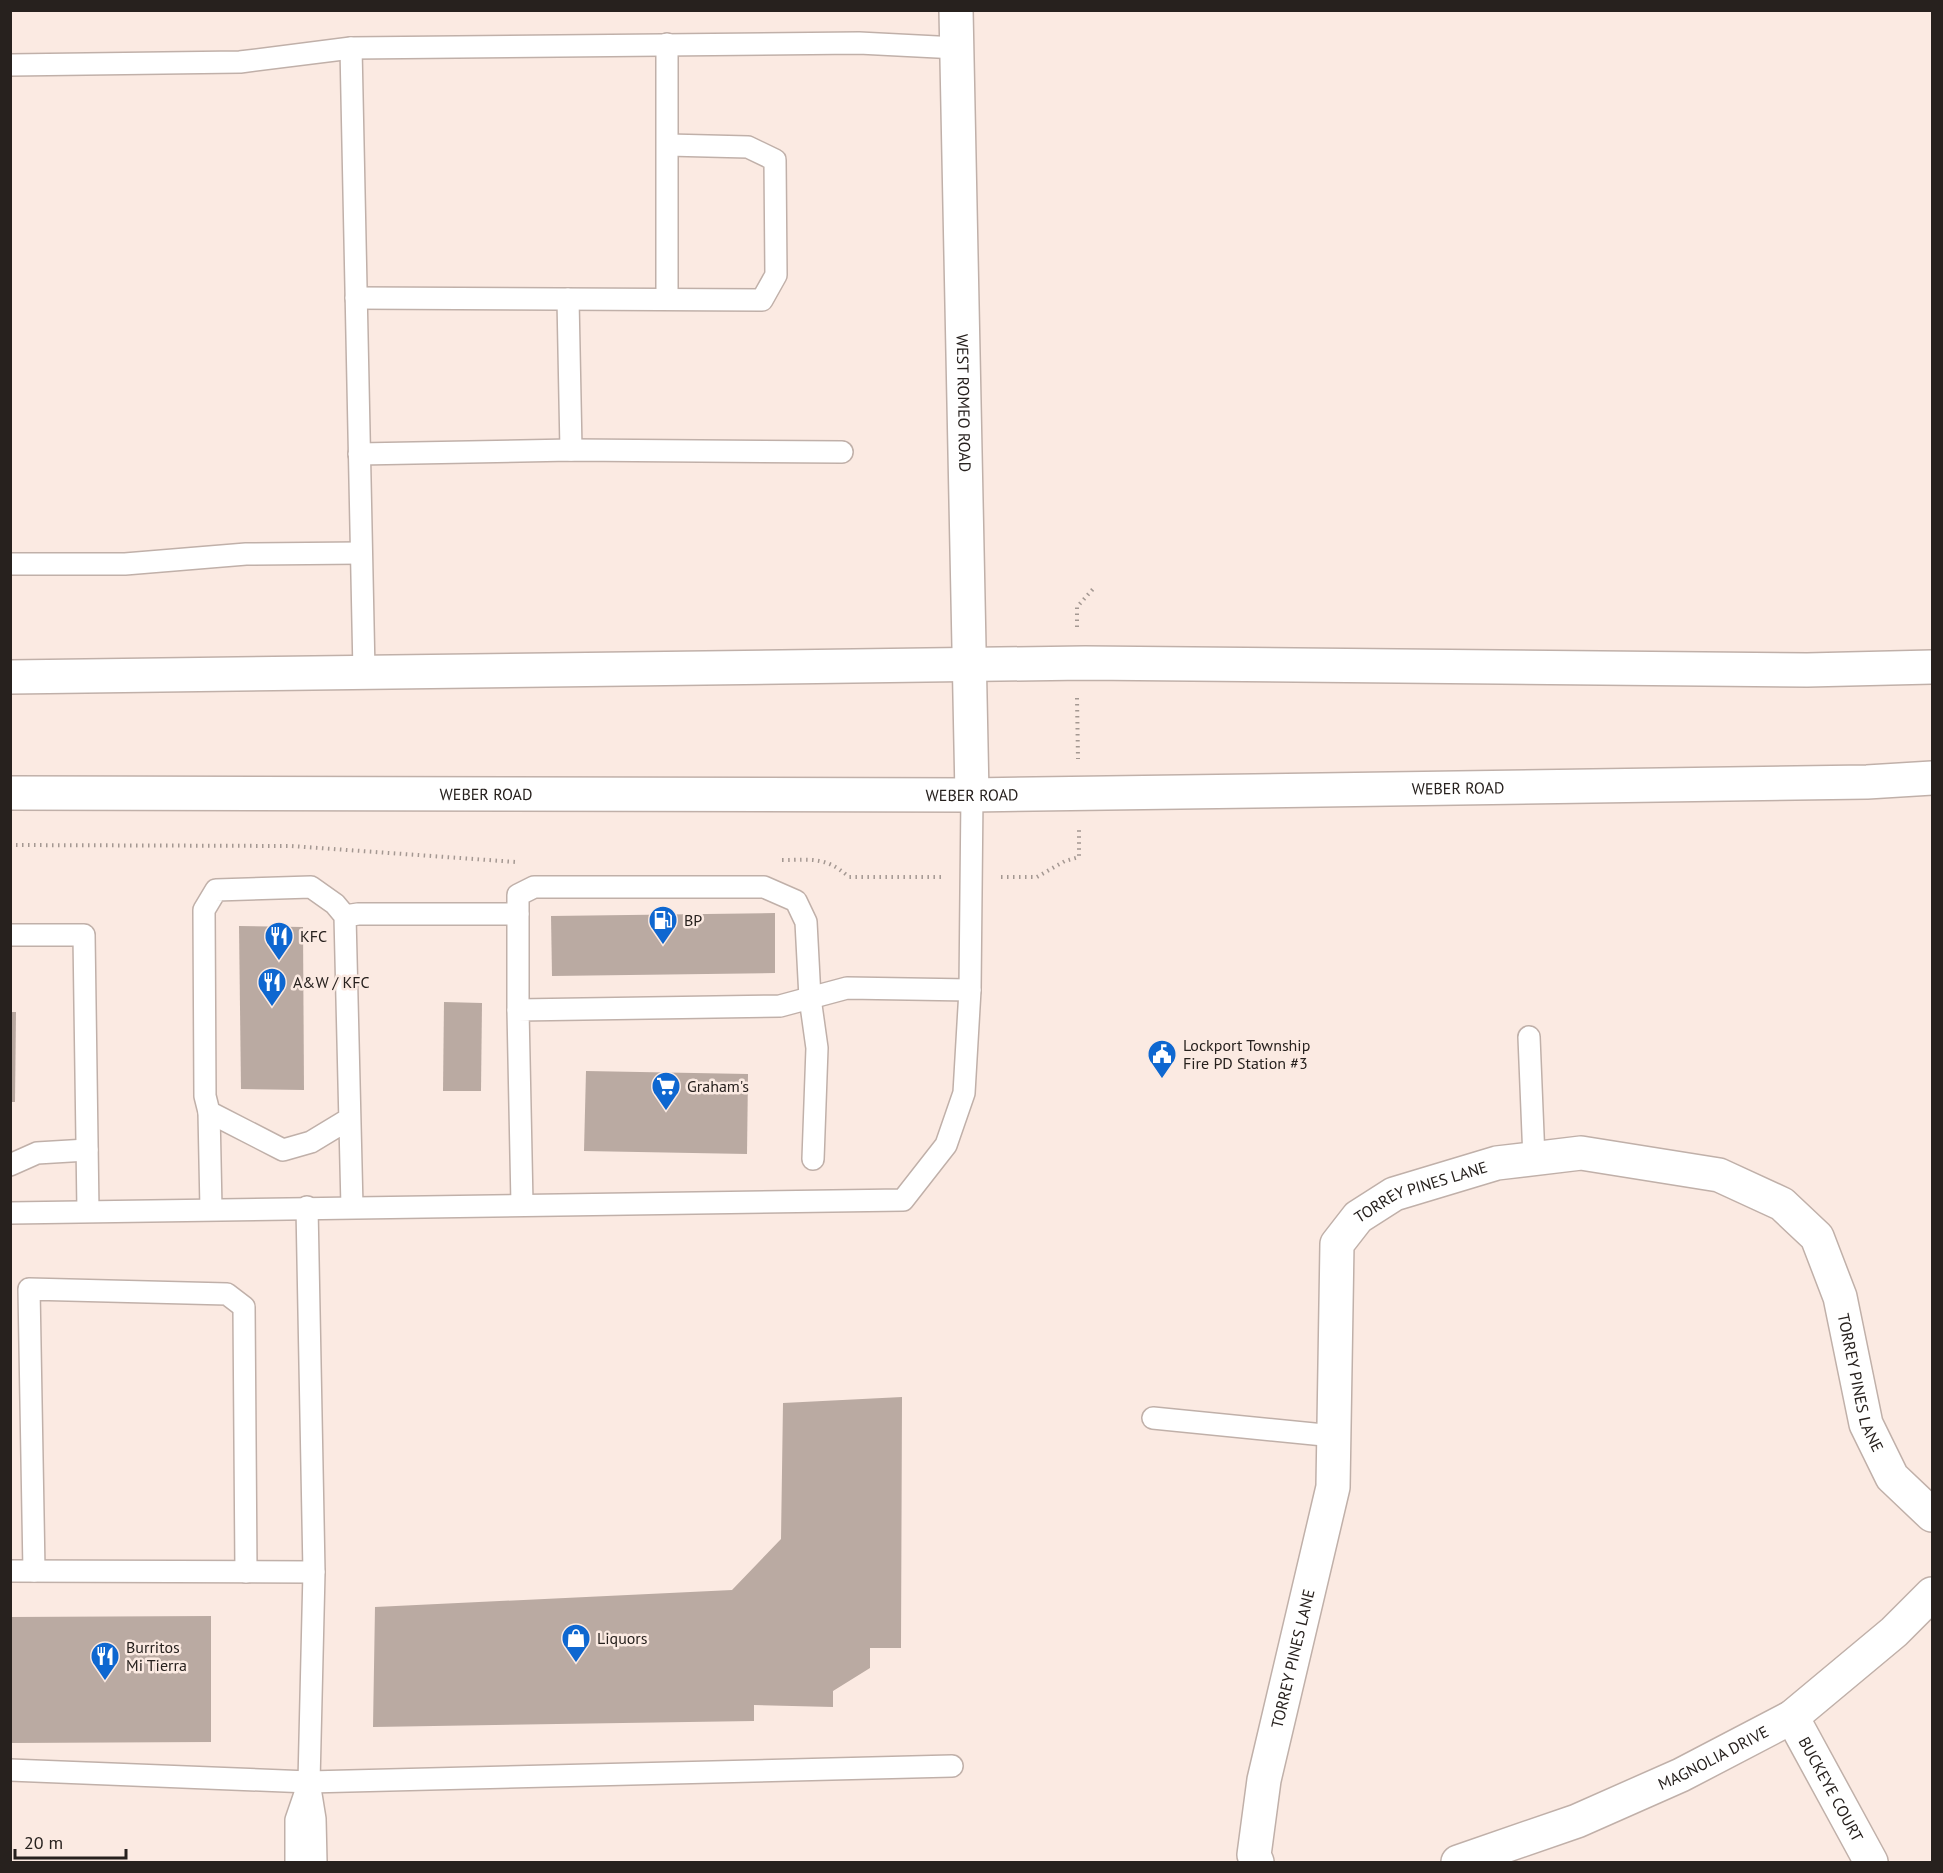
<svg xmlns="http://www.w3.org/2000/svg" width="1943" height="1873" font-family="'PT Sans',sans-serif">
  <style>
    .building { fill: #baaaa2 }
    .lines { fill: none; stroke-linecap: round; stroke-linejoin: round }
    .lane-casing { stroke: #c0b0a9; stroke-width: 24 }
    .street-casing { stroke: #c0b0a9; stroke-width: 36 }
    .secondary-casing { stroke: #c0b0a9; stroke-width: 36 }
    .path { stroke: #a49892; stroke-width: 4; stroke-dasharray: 1.5 4.5; stroke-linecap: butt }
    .lane { stroke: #fff; stroke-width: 21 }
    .street { stroke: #fff; stroke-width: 33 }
    .secondary { stroke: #fff; stroke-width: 33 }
    .labels { text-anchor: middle; stroke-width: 5; stroke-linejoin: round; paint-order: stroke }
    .street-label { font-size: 16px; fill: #27211e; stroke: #fbeae2 }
    .poi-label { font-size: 16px; fill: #27211e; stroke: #fbeae2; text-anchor: start }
  </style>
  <rect width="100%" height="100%" fill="#fbeae2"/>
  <!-- building -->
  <g class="building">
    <polygon points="775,913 775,973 552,976 551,916"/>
    <polygon points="239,926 303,927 304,1090 241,1089"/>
    <polygon points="444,1002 482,1003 481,1091 443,1091"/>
    <polygon points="10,1012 16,1012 15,1102 10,1102"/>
    <polygon points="586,1071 748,1074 747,1154 584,1151"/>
    <polygon points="902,1397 901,1648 870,1648 870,1668 833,1691 833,1707 754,1705 754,1721 373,1727 375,1607 732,1590 781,1539 783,1403"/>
    <polygon points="211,1616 211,1742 10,1743 10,1617"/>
  </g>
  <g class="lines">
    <!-- lane casing -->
    <g class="lane-casing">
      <g id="lane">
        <polyline points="667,44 667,299"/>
        <polyline points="351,48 364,672"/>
        <polyline points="10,65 240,62 351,48 859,43 957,48"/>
        <polyline points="356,298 762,300 776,275 775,160 748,147 668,145"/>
        <polyline points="568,299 571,450"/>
        <polyline points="359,454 571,450 842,452"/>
        <polyline points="10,564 125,564 246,554 361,553"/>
        <polyline points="345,916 358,914 518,914"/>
        <polyline points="10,935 84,935 88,1211"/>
        <polyline points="518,1010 518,895 534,887 764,887 796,901 806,922 810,998 817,1048 813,1159"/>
        <polyline points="1529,1037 1534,1159"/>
        <polyline points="209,1112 211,1209"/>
        <polyline points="349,1119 311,1142 283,1150 209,1112 205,1096 204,910 216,890 311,887 335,904 345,916 352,1207"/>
        <polyline points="10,1165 37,1153 87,1150"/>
        <polyline points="522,1204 518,1010 780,1006 847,988 970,990"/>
        <polyline points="307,1207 314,1572 309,1782 315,1819 316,1862"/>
        <polyline points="10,1213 903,1200 946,1145 964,1093 970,990 972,795"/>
        <polyline points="1153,1418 1334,1436"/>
        <polyline points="10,1571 314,1572"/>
        <polyline points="34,1571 29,1289 227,1294 244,1307 246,1572"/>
        <polyline points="10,1770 309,1782 952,1766"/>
        <polyline points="296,1862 296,1820 308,1785"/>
      </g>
    </g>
    <!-- street casing -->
    <g class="street-casing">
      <g id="street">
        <path id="s1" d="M1792 1717 1871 1862"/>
        <path id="s2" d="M1257 1862 1254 1855 1264 1780 1333 1487 1337 1244 1358 1217 1394 1194 1497 1163 1581 1153 1719 1175 1782 1204 1817 1237 1840 1297 1866 1424 1892 1477 1932 1515"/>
        <path id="s3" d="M1458 1862 1577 1821 1681 1775 1792 1717 1894 1632 1932 1594"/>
      </g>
    </g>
    <!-- secondary casing -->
    <g class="secondary-casing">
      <g id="secondary">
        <path id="s4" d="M956 10 972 795"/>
        <polyline points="10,677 1085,663 1807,670 1932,667"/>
        <path id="s5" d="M10 793 972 795 1867 782 1932 778"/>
      </g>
    </g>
    <!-- path -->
    <g class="path">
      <polyline points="1077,627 1077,607 1093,589"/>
      <polyline points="1077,698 1078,759"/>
      <polyline points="10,845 291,846 516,862"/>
      <path d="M782 860C812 860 825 856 849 877H943"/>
      <polyline points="1001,877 1037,877 1065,861 1079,857 1079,830"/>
    </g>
    <!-- lane -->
    <use href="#lane" class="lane"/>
    <!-- street -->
    <use href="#street" class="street"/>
    <!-- secondary -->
    <use href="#secondary" class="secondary"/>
  </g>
  <!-- icons -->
  <defs>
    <g id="fuel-pin" transform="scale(1.5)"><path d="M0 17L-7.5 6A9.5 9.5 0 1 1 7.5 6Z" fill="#0e67d0" stroke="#fbeae2"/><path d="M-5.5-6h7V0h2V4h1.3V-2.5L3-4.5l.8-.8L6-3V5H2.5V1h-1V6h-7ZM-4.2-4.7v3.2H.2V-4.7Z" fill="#fff"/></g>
    <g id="restaurant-pin" transform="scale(1.5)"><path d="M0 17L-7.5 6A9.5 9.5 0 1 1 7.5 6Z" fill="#0e67d0" stroke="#fbeae2"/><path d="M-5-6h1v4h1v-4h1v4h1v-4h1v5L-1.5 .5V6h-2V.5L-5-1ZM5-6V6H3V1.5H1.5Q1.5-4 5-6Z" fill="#fff"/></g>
    <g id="civic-pin" transform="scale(1.5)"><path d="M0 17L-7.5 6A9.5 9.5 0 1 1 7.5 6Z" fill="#0e67d0" stroke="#fbeae2"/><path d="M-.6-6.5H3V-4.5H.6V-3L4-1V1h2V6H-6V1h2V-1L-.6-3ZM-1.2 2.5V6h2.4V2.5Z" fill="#fff"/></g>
    <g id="supermarket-pin" transform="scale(1.5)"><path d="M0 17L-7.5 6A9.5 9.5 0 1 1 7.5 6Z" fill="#0e67d0" stroke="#fbeae2"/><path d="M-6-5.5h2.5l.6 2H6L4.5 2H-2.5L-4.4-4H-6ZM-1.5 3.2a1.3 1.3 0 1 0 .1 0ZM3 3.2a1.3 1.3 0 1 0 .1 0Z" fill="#fff"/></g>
    <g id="shop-pin" transform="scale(1.5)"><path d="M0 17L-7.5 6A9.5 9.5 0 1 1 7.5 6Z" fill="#0e67d0" stroke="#fbeae2"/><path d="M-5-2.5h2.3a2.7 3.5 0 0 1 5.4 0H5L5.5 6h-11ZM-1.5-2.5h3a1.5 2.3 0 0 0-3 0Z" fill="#fff"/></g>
  </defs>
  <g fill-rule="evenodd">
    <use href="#fuel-pin" x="663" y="920"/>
    <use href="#restaurant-pin" x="279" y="936"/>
    <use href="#restaurant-pin" x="272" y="982"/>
    <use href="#civic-pin" x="1162" y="1054"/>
    <use href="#supermarket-pin" x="666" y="1086"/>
    <use href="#shop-pin" x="576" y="1638"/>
    <use href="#restaurant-pin" x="105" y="1656"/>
  </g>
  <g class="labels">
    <!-- street labels -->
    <g class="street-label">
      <text dy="6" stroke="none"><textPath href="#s4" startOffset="393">WEST ROMEO ROAD</textPath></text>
      <text dy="6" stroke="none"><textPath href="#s5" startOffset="1448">WEBER ROAD</textPath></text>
      <text dy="6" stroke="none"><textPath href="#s5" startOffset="476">WEBER ROAD</textPath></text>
      <text dy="6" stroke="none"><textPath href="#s5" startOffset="962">WEBER ROAD</textPath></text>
      <text dy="6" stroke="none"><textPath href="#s2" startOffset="730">TORREY PINES LANE</textPath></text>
      <text dy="6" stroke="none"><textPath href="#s2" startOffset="1306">TORREY PINES LANE</textPath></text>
      <text dy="6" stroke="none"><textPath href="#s2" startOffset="208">TORREY PINES LANE</textPath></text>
      <text dy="6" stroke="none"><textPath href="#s3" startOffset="276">MAGNOLIA DRIVE</textPath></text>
      <text dy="6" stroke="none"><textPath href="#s1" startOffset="82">BUCKEYE COURT</textPath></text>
    </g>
    <!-- poi labels -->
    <g class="poi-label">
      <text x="684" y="926">BP</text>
      <text x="300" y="942">KFC</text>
      <text x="293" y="988">A&amp;W / KFC</text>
      <text x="1183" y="1051">Lockport Township<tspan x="1183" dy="18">Fire PD Station #3</tspan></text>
      <text x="687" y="1092">Graham's</text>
      <text x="597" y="1644">Liquors</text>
      <text x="126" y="1653">Burritos<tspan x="126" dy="18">Mi Tierra</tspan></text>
    </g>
  </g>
  <!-- border -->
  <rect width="1943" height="1873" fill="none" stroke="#27211e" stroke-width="24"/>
  <!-- scale -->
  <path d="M15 1849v9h111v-9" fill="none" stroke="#27211e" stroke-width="3"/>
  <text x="24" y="1849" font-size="18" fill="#27211e" stroke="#fbeae2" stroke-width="4.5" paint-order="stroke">20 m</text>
</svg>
